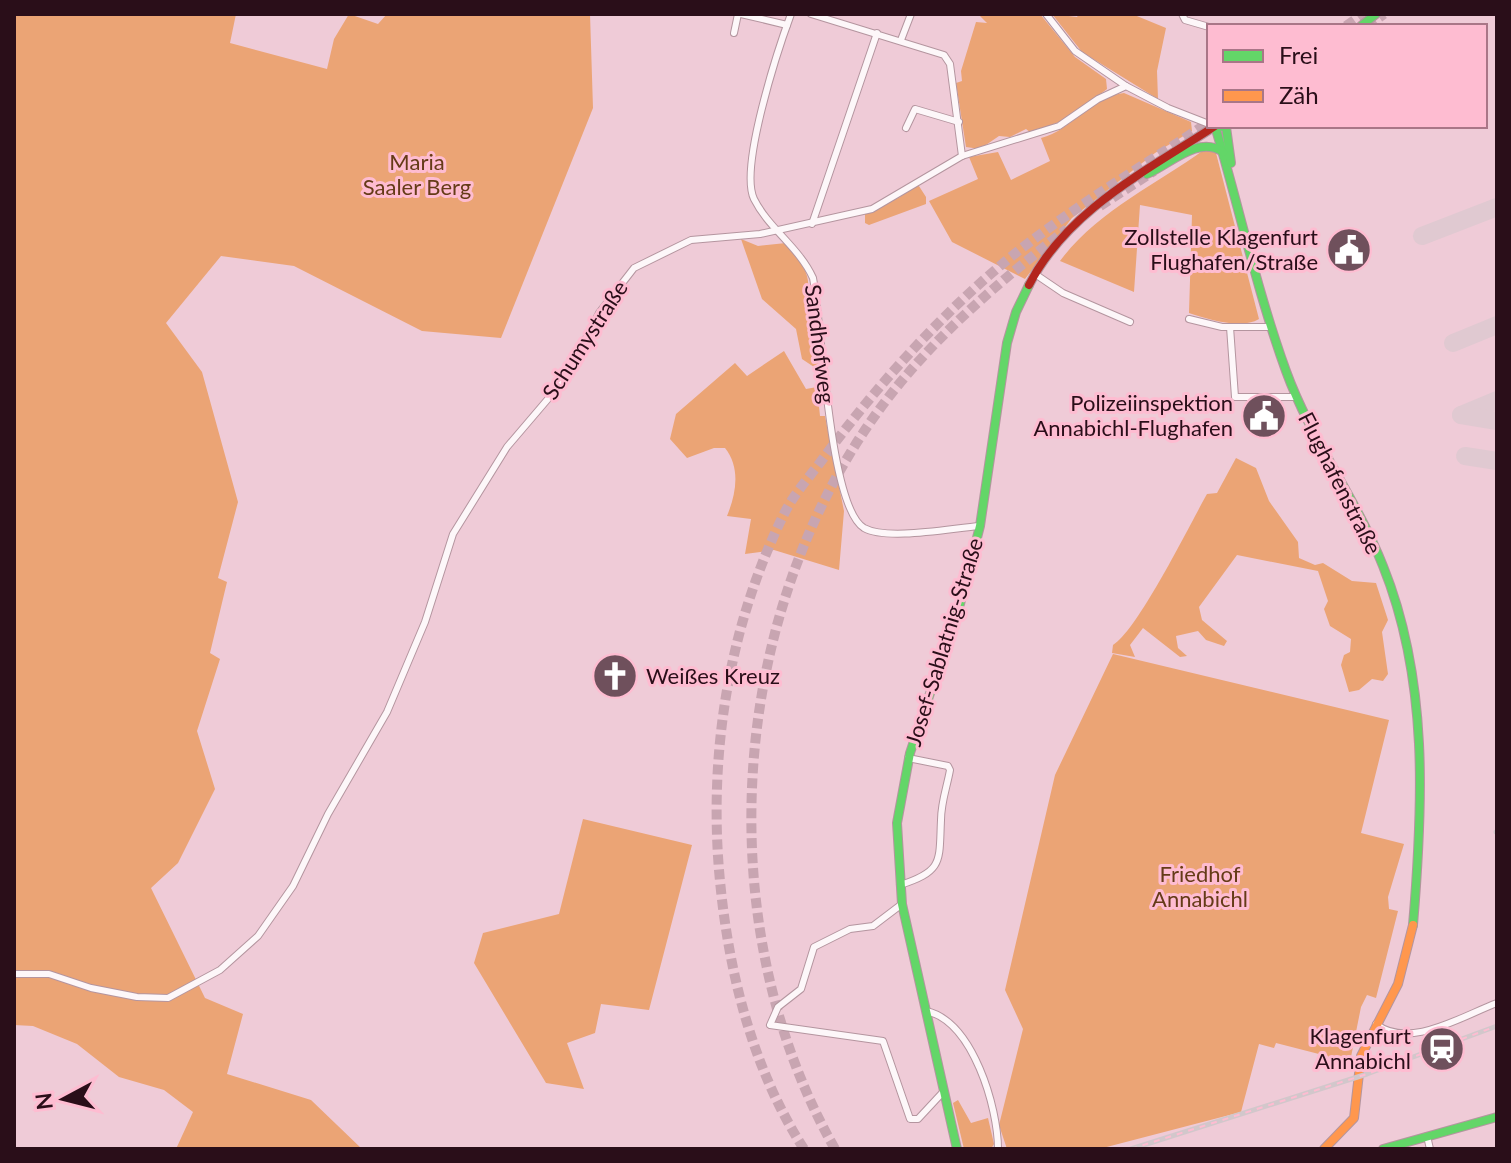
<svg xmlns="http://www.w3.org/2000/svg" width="1511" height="1163" font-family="Lato,sans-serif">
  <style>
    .green { fill: #eba475 }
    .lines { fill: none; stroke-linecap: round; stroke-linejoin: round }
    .taxiway { stroke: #e0c9d1; stroke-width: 18 }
    .highway-tunnel { stroke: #c8a5b1; stroke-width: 10; stroke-dasharray: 10 5; stroke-linecap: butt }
    .street-casing { stroke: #b4959f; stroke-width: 8 }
    .fast-casing { stroke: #b4959f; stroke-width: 10 }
    .slow-casing { stroke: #b4959f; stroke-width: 10 }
    .jam-casing { stroke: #b4959f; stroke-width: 10 }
    .street { stroke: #fdf7f9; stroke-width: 6 }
    .fast { stroke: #63d668; stroke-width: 8 }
    .slow { stroke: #ff974d; stroke-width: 8 }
    .jam { stroke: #b3261e; stroke-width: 8 }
    .rail-casing { stroke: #d2c7cb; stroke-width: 5 }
    .rail { stroke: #febcd1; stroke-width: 2; stroke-dasharray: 6; stroke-linecap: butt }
    .labels { text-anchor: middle; stroke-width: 6; stroke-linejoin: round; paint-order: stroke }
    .park-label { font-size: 22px; fill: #653b17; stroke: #febcd1 }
    .poi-label { font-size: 22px; fill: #2a0e19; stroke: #febcd1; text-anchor: end }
    .street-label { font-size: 22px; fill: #2a0e19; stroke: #febcd1 }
  </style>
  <rect width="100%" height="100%" fill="#efcbd7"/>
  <!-- green -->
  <g class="green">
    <polygon points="14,14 236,14 230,43 327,69 334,39 349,14 378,24 387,14 590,14 593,108 501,338 422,331 294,266 221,256 166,323 202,372 238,502 218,578 227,582 210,653 220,659 197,731 215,789 178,863 151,888 205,998 243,1014 227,1074 311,1100 362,1149 176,1149 193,1112 164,1090 119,1077 77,1044 33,1026 14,1025"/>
    <polygon points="978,14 1040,14 1075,57 1106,79 1107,89 1069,118 1031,133 1026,129 1010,137 999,136 980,149 966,147 956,83 962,81 961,71 976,22 987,23"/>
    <polygon points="1052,14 1077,17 1079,14 1132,14 1166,28 1157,71 1158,99 1082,52"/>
    <path d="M1124 93 1191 122 1192 131 1155 153 1072 218 1025 279 952 242 929 201 978 179 969 157 998 152 1011 180 1050 161 1041 138C1072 130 1092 96 1124 93Z"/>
    <path d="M1205 149 1216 153 1259 319C1241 330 1208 319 1189 313L1192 215 1140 205 1134 292 1060 261C1097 211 1156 185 1205 149Z"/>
    <polygon points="917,183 926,197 926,204 869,225 865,223 865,214 900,197"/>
    <path d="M741 239 758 246 786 243C796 256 813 274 807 292L820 371 802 359 796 329 762 299Z"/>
    <path d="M784 351 806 389 817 387 820 416H825L844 511 839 570 774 550 745 554 751 519 727 516C736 494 741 468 725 448H714L687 458 670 439 676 414 735 363 747 376Z"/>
    <path d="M1236 458 1256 468 1269 501 1298 542 1299 558 1315 565 1323 563 1352 581 1376 583 1388 620 1382 632 1388 674 1383 681 1372 679 1359 690 1349 692 1341 665 1344 655 1350 652 1351 639 1330 626 1324 609 1328 601 1318 571 1237 555 1199 607 1202 620 1227 641 1224 646 1206 640 1198 631 1176 636 1178 648 1187 656 1180 657 1143 628 1130 645 1135 657 1112 653 1113 645C1138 630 1190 524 1207 494L1217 493Z"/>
    <polygon points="1113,654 1389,720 1361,833 1404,844 1388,897 1389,909 1398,911 1376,998 1367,995 1361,1007 1350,1062 1276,1043 1274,1048 1259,1044 1241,1112 1099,1149 1007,1149 999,1125 1023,1029 1005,990 1055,775"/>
    <polygon points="583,819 692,845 649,1010 601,1004 595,1033 567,1043 584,1089 546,1083 474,963 483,933 559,914"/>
    <polygon points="958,1100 971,1123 988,1118 994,1144 991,1149 964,1149 953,1103"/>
  </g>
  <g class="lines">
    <!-- taxiway -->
    <g class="taxiway">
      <polyline points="1422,236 1497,207"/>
      <polyline points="1453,343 1497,325"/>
      <polyline points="1461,415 1497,400"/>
      <polyline points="1461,415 1497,421"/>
      <polyline points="1465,456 1497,461"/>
    </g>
    <!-- highway-tunnel -->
    <g class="highway-tunnel">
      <polyline points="1346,26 1363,14"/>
      <polyline points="1367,26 1384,14"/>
      <polyline points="1100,206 1154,171"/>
      <path d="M804 1149C751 1067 727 966 719 870 709 748 730 622 785 512 795 492 812 474 825 456 879 383 942 313 1012 256 1074 206 1144 166 1209 122"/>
      <path d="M835 1149C704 919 729 596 895 389 945 327 1004 278 1067 229"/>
    </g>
    <!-- street casing -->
    <g class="street-casing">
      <g id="street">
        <polyline points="741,14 787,25"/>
        <path d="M791 14C778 49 739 168 754 199 769 229 799 247 813 278 822 324 829 507 864 528 888 541 952 528 980 526"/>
        <polyline points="811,14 944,55 950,64 962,156"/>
        <polyline points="1046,14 1075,51 1126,86"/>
        <polyline points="1182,14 1185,20 1209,27"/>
        <polyline points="734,33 738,14"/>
        <polyline points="901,40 911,14"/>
        <polyline points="906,128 915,109 959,122"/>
        <polyline points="812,224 877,33"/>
        <polyline points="1035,274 1063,293 1130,322"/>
        <polyline points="1189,319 1222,327 1271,327"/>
        <polyline points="1230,327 1235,397 1296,397"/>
        <path d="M900 885C944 871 939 861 941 820 941 802 947 787 950 770L948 766 908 758"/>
        <polyline points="902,904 873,926 850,929 814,947 801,989 778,1007 770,1025 883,1041 910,1119 918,1119 944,1091"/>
        <polyline points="14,974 49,974 91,988 137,997 168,998 220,970 258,936 293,886 328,814 387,712 425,622 453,534 507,447 565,379 599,313 634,268 691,240 760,234 872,209 962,156 1059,126 1098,99 1126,86 1168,108 1209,124"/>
        <path d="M926 1011C973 1021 998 1108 998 1149"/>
        <path d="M1376 1024C1409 1050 1462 1016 1497 1003"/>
        <polyline points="1427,1136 1430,1149"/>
      </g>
    </g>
    <!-- fast casing -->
    <g class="fast-casing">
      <g id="fast">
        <polyline points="1361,26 1376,14"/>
        <path d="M1215 126C1239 207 1257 291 1286 371 1311 440 1356 498 1383 566 1429 680 1423 806 1413 925"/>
        <polyline points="1216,126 1226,127 1231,163"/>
        <path d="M1147 174C1170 164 1198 135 1223 152"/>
        <polyline points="957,1149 902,904 897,823 910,753 960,604 980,526 1007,343 1016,312 1029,285"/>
        <polyline points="1383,1149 1497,1117"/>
      </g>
    </g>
    <!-- slow casing -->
    <g class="slow-casing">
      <polyline id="slow" points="1324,1149 1354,1118 1361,1056 1398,984 1413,925"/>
    </g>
    <!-- jam casing -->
    <g class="jam-casing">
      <path id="jam" d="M1029 285C1067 210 1148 170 1215 126"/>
    </g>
    <!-- street -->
    <use href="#street" class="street"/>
    <!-- fast -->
    <use href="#fast" class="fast"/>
    <!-- slow -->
    <use href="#slow" class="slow"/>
    <!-- jam -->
    <use href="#jam" class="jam"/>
    <!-- rail casing -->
    <g class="rail-casing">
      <g id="rail">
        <polyline points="1496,832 1497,832"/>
        <polyline points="1131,1149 1367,1074 1497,1026"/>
      </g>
    </g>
    <!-- rail -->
    <use href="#rail" class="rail"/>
  </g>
  <!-- icons -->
  <defs>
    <g id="civic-disc" transform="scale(2.3)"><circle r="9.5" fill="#6f505c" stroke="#febcd1"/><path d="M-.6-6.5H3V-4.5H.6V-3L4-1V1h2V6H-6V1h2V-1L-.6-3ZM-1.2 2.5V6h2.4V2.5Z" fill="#fff"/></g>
    <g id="church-disc" transform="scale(2.3)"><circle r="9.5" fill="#6f505c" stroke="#febcd1"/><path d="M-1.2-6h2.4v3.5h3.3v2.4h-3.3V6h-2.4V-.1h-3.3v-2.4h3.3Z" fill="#fff"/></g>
    <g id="station-disc" transform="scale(2.3)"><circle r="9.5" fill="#6f505c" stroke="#febcd1"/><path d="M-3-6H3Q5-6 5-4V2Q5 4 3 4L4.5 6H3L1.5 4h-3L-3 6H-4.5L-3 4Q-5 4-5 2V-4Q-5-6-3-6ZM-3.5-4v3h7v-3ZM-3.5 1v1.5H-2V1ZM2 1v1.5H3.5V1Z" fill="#fff"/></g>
  </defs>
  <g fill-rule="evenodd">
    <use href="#civic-disc" x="1349" y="250"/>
    <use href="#civic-disc" x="1264" y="416"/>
    <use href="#church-disc" x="615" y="676"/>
    <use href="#station-disc" x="1442" y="1049"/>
  </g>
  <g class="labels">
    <!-- park labels -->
    <g class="park-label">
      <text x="417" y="170">Maria<tspan x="417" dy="25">Saaler Berg</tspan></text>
      <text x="1200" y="882">Friedhof<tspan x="1200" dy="25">Annabichl</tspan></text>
    </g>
    <!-- poi labels -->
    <g class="poi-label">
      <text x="1318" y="245">Zollstelle Klagenfurt<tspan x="1318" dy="25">Flughafen/Straße</tspan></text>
      <text x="1233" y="411">Polizeiinspektion<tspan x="1233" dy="25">Annabichl-Flughafen</tspan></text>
      <text x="646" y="684" text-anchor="start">Weißes Kreuz</text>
      <text x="1411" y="1044">Klagenfurt<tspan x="1411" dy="25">Annabichl</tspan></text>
    </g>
    <!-- street labels -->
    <g class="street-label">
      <text transform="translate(585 340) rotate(-57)" y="8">Schumystraße</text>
      <text transform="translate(820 344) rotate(83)" y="8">Sandhofweg</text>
      <text transform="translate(1340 483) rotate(63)" y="8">Flughafenstraße</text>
      <text transform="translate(944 642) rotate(-73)" y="8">Josef-Sablatnig-Straße</text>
    </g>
  </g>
  <!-- border -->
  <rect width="1511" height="1163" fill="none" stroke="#2a0e19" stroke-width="32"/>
  <!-- legend -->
  <rect x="1207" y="24" width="280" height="104" fill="#febcd1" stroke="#a97687" stroke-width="2"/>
  <rect x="1223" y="50" width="40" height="12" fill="#63d668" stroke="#a97687" stroke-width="2"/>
  <text x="1279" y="64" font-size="24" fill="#2a0e19">Frei</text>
  <rect x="1223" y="90" width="40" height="12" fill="#ff974d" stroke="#a97687" stroke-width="2"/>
  <text x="1279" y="104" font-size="24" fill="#2a0e19">Zäh</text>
  <!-- north arrow -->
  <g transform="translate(64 1099) rotate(263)" stroke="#febcd1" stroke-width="6" paint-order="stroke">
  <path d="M0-6L14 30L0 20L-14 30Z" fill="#2a0e19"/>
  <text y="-12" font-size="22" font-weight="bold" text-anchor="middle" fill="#2a0e19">N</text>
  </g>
</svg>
